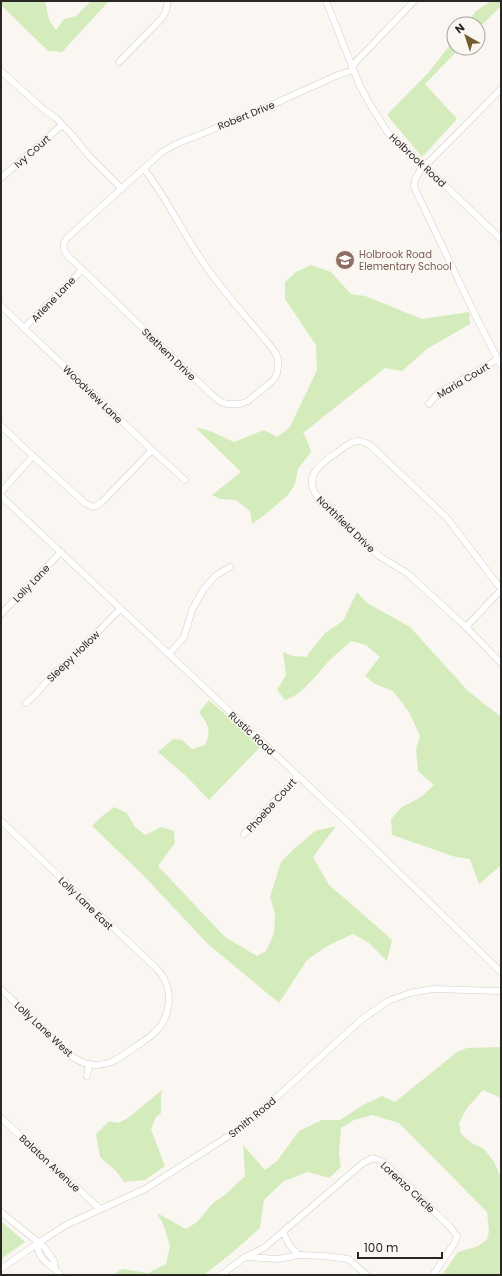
<svg xmlns="http://www.w3.org/2000/svg" width="502" height="1276" font-family="Poppins,sans-serif">
  <style>
    .green { fill: #d4ecbc }
    .lines { fill: none; stroke-linecap: round; stroke-linejoin: round }
    .minor-casing { stroke: #d2cdc9; stroke-width: 7 }
    .minor { stroke: #fff; stroke-width: 6 }
    .labels { text-anchor: middle; stroke-width: 3; stroke-linejoin: round; paint-order: stroke }
    .street-label { font-size: 10px; fill: #292726; stroke: #faf6f1 }
    .education-label { font-size: 10px; fill: #785e54; stroke: #faf6f1; text-anchor: start }
  </style>
  <rect width="100%" height="100%" fill="#faf6f1"/>
  <!-- green -->
  <g class="green">
    <polygon points="1,1 45,1 49,20 56,30 64,19 76,16 91,1 109,1 62,52 48,51 1,5"/>
    <polygon points="491,1 501,1 501,6 478,29 478,24 466,24 476,11"/>
    <polygon points="454,40 454,48 460,48 425,84 457,119 422,157 387,115 428,73"/>
    <polygon points="311,265 331,272 351,294 365,296 422,319 469,312 470,324 427,349 402,371 385,368 303,433 307,440 311,452 298,469 295,484 288,495 267,513 252,524 250,511 236,500 220,499 212,495 241,472 195,427 210,431 234,442 264,430 277,437 290,427 317,370 316,345 285,299 285,282 296,272"/>
    <path d="M357 592 367 603 410 627 468 691 501 717V865L479 884 470 859 456 857 392 835 391 819 402 807 421 797 434 785 418 771 416 749 420 736 409 712 393 691 375 684 365 676 380 657 366 645 351 641C345 647 338 652 332 658 319 671 303 695 285 700L277 690 286 675 283 652 293 656 306 657 325 633 343 621Z"/>
    <path d="M209 700 261 746 209 800 186 776 158 752 173 739 182 740 192 749 205 745C212 729 208 725 199 712Z"/>
    <polygon points="114,807 127,813 135,827 145,835 161,827 174,831 175,843 158,866 225,937 257,956 266,951 274,934 275,914 270,897 281,862 295,848 315,831 336,826 313,857 329,885 357,909 392,940 387,961 369,943 353,934 329,945 307,960 279,1003 208,944 141,873 92,826 101,817"/>
    <polygon points="501,1047 501,1098 483,1090 467,1108 459,1123 461,1134 472,1143 484,1149 494,1162 501,1177 501,1275 442,1275 458,1252 476,1247 487,1240 489,1231 487,1212 399,1123 373,1115 354,1120 341,1128 339,1154 341,1167 329,1178 308,1172 284,1181 264,1200 260,1228 233,1252 204,1275 111,1275 123,1269 148,1273 166,1264 170,1246 164,1226 157,1213 186,1229 197,1222 213,1203 225,1195 245,1176 243,1145 265,1170 277,1161 299,1131 322,1120 340,1120 365,1104 382,1096 395,1102 457,1052 467,1048"/>
    <polygon points="162,1090 161,1097 161,1113 156,1117 151,1129 165,1166 145,1180 124,1182 117,1172 100,1157 96,1134 109,1121 118,1123 128,1118"/>
    <polygon points="1,1221 25,1242 1,1259"/>
  </g>
  <g class="lines">
    <!-- minor casing -->
    <g class="minor-casing">
      <g id="minor">
        <polyline points="326,1 360,86 368,101 388,133 432,173 501,239"/>
        <polyline points="119,62 162,18 166,11 168,1"/>
        <polyline points="352,66 414,1"/>
        <polyline points="1,71 43,109 57,119 72,135 89,156 122,189"/>
        <polyline points="423,165 415,180 414,187 479,323 501,365"/>
        <polyline points="423,165 429,162 501,89"/>
        <path d="M144 169C167 198 182 232 203 262 222 291 246 316 268 343L275 352 278 359V366L277 373 275 378 271 382 248 401 240 404H227L221 402 210 393 66 254C62 246 63 242 69 236L162 152 174 145 256 112 338 75 354 70"/>
        <polyline points="1,178 62,125"/>
        <polyline points="1,306 152,450 185,480"/>
        <polyline points="24,328 82,270"/>
        <polyline points="429,404 437,394 498,359"/>
        <polyline points="1,426 33,456 85,503 93,507 98,505 102,502 152,450"/>
        <polyline points="1,492 33,456"/>
        <polyline points="1,496 346,821 501,972"/>
        <path d="M501 589 447 518 427 499 370 445C366 443 362 441 358 441 351 441 344 447 339 451 323 462 301 476 318 497L379 556 407 573 466 627 501 663"/>
        <polyline points="1,614 61,552"/>
        <polyline points="466,627 501,590"/>
        <polyline points="169,654 184,637 192,610 203,590 215,576 230,567"/>
        <polyline points="26,703 36,694 53,674 72,659 120,609"/>
        <path d="M1 821 155 967C158 970 161 973 163 977 174 995 169 1021 152 1035 146 1040 139 1044 132 1049 118 1059 106 1068 88 1064 68 1059 58 1042 43 1029 29 1015 15 1003 1 989"/>
        <polyline points="244,834 298,776"/>
        <polyline points="87,1076 89,1064"/>
        <polyline points="1,1118 100,1209"/>
        <polyline points="1,1212 44,1247 54,1261 55,1268"/>
        <polyline points="283,1232 290,1246 299,1255"/>
        <path d="M38 1243C38 1246 37 1250 39 1253 43 1263 54 1267 61 1275"/>
        <polyline points="246,1257 278,1259 299,1255 325,1256 348,1259 367,1275"/>
        <polyline points="1,1269 38,1243 66,1225 145,1189 235,1132 279,1095 361,1020 388,1001 410,993 433,989 501,991"/>
        <polyline points="221,1275 245,1257 264,1248 363,1163 373,1158 383,1162 450,1227 457,1236 455,1242 433,1275"/>
      </g>
    </g>
    <!-- minor -->
    <use href="#minor" class="minor"/>
  </g>
  <!-- icons -->
  <defs>
    <g id="school-disc" transform="scale(1)"><circle r="9.5" fill="#8d6e63" stroke="#faf6f1"/><path d="M0-5L7-2L0 1L-7-2ZM-4 1L0 2.5L4 1V4Q0 6-4 4Z" fill="#fff"/></g>
  </defs>
  <g fill-rule="evenodd">
    <use href="#school-disc" x="345" y="260"/>
  </g>
  <g class="labels">
    <!-- street labels -->
    <g class="street-label">
      <text transform="translate(246 115) rotate(-22)" y="4">Robert Drive</text>
      <text transform="translate(32 151) rotate(-41)" y="4">Ivy Court</text>
      <text transform="translate(418 160) rotate(43)" y="4">Holbrook Road</text>
      <text transform="translate(53 299) rotate(-46)" y="4">Arlene Lane</text>
      <text transform="translate(169 354) rotate(44)" y="4">Stethem Drive</text>
      <text transform="translate(463 380) rotate(-31)" y="4">Maria Court</text>
      <text transform="translate(93 394) rotate(44)" y="4">Woodview Lane</text>
      <text transform="translate(346 524) rotate(44)" y="4">Northfield Drive</text>
      <text transform="translate(31 583) rotate(-46)" y="4">Lolly Lane</text>
      <text transform="translate(73 656) rotate(-44)" y="4">Sleepy Hollow</text>
      <text transform="translate(252 733) rotate(43)" y="4">Rustic Road</text>
      <text transform="translate(271 805) rotate(-48)" y="4">Phoebe Court</text>
      <text transform="translate(86 903) rotate(44)" y="4">Lolly Lane East</text>
      <text transform="translate(44 1029) rotate(43)" y="4">Lolly Lane West</text>
      <text transform="translate(252 1117) rotate(-39)" y="4">Smith Road</text>
      <text transform="translate(50 1163) rotate(43)" y="4">Balaton Avenue</text>
      <text transform="translate(408 1187) rotate(43)" y="4">Lorenzo Circle</text>
    </g>
    <!-- education labels -->
    <g class="education-label">
      <text x="359" y="258">Holbrook Road<tspan x="359" dy="12">Elementary School</tspan></text>
    </g>
  </g>
  <!-- border -->
  <rect width="502" height="1276" fill="none" stroke="#292726" stroke-width="4"/>
  <!-- north arrow -->
  <g transform="translate(466 36) rotate(321)"><circle r="19" fill="#faf6f1" stroke="#a6a3a0"/>
  <path d="M0-3L7 15L0 10L-7 15Z" fill="#735d2d"/>
  <text y="-6" font-size="11" font-weight="bold" text-anchor="middle" fill="#292726">N</text>
  </g>
  <!-- scale -->
  <path d="M358 1252v6h84v-6" fill="none" stroke="#292726" stroke-width="2"/>
  <text x="364" y="1252" font-size="12" fill="#292726" stroke="#faf6f1" stroke-width="3" paint-order="stroke">100 m</text>
</svg>
